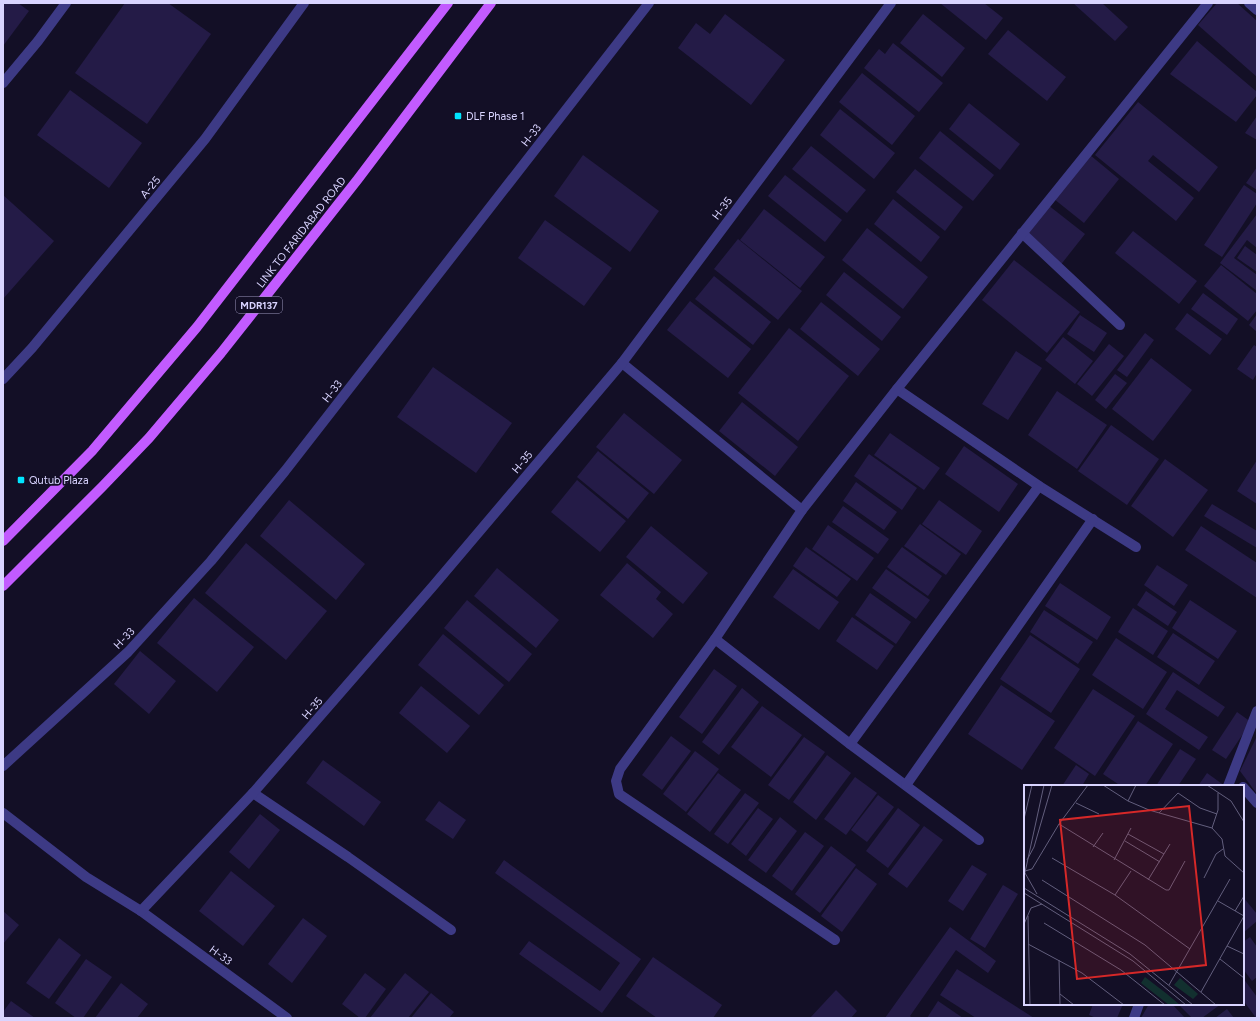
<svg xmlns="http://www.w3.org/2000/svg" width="1260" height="1021" font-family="Figtree,sans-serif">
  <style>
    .building { fill: #241b47 }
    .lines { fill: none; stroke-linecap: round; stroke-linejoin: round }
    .service { stroke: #3d3a85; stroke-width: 10 }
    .minor { stroke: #3d3a85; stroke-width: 10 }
    .primary { stroke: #c25bff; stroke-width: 10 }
    .poi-dot { fill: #00e5ff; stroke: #130f26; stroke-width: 1.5 }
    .labels { text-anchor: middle; stroke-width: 3.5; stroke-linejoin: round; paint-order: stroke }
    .shield { fill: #130f26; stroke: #9e99be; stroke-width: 1 }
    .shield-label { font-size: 10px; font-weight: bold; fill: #d9d4ff }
    .poi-label { font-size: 11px; fill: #d9d4ff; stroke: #130f26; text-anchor: start }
    .street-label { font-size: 11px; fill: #d9d4ff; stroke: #130f26 }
    .inset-road { fill: none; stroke: #625e7d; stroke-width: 1 }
    .view { fill: #d62828; fill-opacity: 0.15; stroke: #d62828; stroke-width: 2 }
    .inset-edge { fill: none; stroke: #d9d4ff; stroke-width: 2 }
  </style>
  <rect width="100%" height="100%" fill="#130f26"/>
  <!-- building -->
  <g class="building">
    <polygon points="3,3 18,3 29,11 3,46"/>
    <polygon points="125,3 168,3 211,34 147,124 75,73"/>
    <polygon points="940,3 984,3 1003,18 986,40"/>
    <polygon points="1073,3 1102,3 1128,27 1115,41"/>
    <polygon points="1217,3 1237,3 1257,21 1257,77 1198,25"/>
    <polygon points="725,14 785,60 751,105 678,48 696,23 710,34"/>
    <polygon points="923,14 965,48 942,77 900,43"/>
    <polygon points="1008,30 1066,77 1047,101 988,54"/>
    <polygon points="1197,41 1257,92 1257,95 1236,122 1170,74"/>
    <polygon points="893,43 943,83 919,112 864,68 879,49 885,54"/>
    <polygon points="862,73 915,116 892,145 839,102"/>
    <polygon points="70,90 142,143 109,188 37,135"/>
    <polygon points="1138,102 1218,167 1199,192 1153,155 1148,161 1194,198 1176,221 1095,155"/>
    <polygon points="969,103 1020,144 1000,170 949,129"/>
    <polygon points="840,109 895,153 874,179 820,135"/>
    <polygon points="1257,116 1257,140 1245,133"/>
    <polygon points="940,131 994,175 973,201 919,158"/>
    <polygon points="811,146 866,190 847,213 792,169"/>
    <polygon points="583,155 659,211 630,252 554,196"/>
    <polygon points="1090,155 1119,179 1084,223 1054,199"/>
    <polygon points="1257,167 1257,190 1246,183"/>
    <polygon points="915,169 963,207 945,231 896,192"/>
    <polygon points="785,175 842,220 825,242 768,196"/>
    <polygon points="1244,185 1257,194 1257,203 1222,257 1204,245"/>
    <polygon points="3,195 54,241 3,299"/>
    <polygon points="893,199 940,237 921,262 874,224"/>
    <polygon points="1048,205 1085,234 1059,267 1022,238"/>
    <polygon points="764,209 825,257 800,288 740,240"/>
    <polygon points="1257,214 1257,248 1247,240 1234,258 1257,275 1257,291 1220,263"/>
    <polygon points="545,220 612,268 584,306 518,258"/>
    <polygon points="867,228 928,277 903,309 842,260"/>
    <polygon points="1133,231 1197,281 1179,304 1115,253"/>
    <polygon points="738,239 802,291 778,320 714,269"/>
    <polygon points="1245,246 1257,255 1257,272 1237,258"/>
    <polygon points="1014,260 1080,312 1047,353 982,300"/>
    <polygon points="1221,265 1257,294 1257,310 1248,321 1204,286"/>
    <polygon points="844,272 901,317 882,341 826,295"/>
    <polygon points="714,276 771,322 753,345 695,299"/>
    <polygon points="1203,293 1238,319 1227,335 1191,309"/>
    <polygon points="690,301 751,349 728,378 667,330"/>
    <polygon points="821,302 880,349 858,376 800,329"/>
    <polygon points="1187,313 1222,339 1210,355 1175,329"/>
    <polygon points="1257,314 1257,332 1249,325"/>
    <polygon points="1080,315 1107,333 1094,352 1067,334"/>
    <polygon points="789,328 849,376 798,441 738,393"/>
    <polygon points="1145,333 1154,340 1127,377 1117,370"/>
    <polygon points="1063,337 1093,361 1075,384 1045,360"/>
    <polygon points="1109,344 1124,356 1092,396 1077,384"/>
    <polygon points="1254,345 1257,347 1257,373 1253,380 1237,369"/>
    <polygon points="1016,351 1042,368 1008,420 982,404"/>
    <polygon points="1151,358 1192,390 1153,441 1112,409"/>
    <polygon points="433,367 512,423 476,473 397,417"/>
    <polygon points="1115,374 1127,383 1106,409 1095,400"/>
    <polygon points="1057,391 1107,425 1077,469 1028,435"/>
    <polygon points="742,402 798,447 775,476 719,431"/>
    <polygon points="624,413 682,460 654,494 596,447"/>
    <polygon points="1111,425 1159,459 1127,505 1078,471"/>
    <polygon points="890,433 940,468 924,490 874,455"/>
    <polygon points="964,446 1018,484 999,512 945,474"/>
    <polygon points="598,451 649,493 628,519 577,477"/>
    <polygon points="869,454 917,488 902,510 854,476"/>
    <polygon points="1165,459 1208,490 1173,537 1131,506"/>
    <polygon points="1257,460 1257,504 1237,491"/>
    <polygon points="577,480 626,521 600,552 551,512"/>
    <polygon points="856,482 897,512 884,530 843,501"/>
    <polygon points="289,500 365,564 336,600 260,536"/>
    <polygon points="939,500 982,531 966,555 922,524"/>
    <polygon points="1212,504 1257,531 1257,548 1204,516"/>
    <polygon points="843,506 889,539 878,554 832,522"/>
    <polygon points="920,524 961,554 946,575 904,546"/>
    <polygon points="828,525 874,558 857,581 812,549"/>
    <polygon points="651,526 708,573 683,604 626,557"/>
    <polygon points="1201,526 1257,563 1257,598 1185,550"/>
    <polygon points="246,543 327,611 286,660 205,593"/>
    <polygon points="806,547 851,579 837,597 793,566"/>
    <polygon points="902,547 942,576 928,596 887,567"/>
    <polygon points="627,563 661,592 656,599 673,614 653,638 600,595"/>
    <polygon points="1157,565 1188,585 1174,606 1144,585"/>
    <polygon points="497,568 559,620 536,648 474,596"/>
    <polygon points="793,569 839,602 819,630 773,597"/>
    <polygon points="886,569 930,600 916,619 872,588"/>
    <polygon points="1060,583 1111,617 1097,640 1045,606"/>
    <polygon points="1146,591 1177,612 1168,626 1137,605"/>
    <polygon points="870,593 911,622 896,644 855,615"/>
    <polygon points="194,598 254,647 217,692 157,643"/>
    <polygon points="467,600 532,654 509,682 444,628"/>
    <polygon points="1190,600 1237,631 1218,659 1172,628"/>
    <polygon points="1133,608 1168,631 1153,655 1118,632"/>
    <polygon points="1044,610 1093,642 1078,664 1030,632"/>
    <polygon points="852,617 894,646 877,670 836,641"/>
    <polygon points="1173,633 1215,661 1199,685 1157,657"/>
    <polygon points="443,634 504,685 479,715 418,665"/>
    <polygon points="1030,635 1080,669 1051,713 1000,679"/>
    <polygon points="1116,638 1167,672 1143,709 1092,675"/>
    <polygon points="140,651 176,681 149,714 114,684"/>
    <polygon points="714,669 737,686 702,734 679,717"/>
    <polygon points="1173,672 1225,707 1218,717 1177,690 1165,709 1208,737 1199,750 1146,714"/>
    <polygon points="1001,685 1055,721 1022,770 968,734"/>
    <polygon points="421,686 470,726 447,753 399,713"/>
    <polygon points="742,688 759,702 719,755 702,742"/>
    <polygon points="1093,689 1135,716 1095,776 1054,748"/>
    <polygon points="762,706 802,735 771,777 731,747"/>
    <polygon points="1237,712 1251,722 1226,759 1212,750"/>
    <polygon points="1138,721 1173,744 1145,786 1121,786 1103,774"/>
    <polygon points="671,736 691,751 662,790 642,775"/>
    <polygon points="1257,736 1257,794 1240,771"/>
    <polygon points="804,737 825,752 789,800 768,785"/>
    <polygon points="1180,749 1196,759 1178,786 1156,786"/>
    <polygon points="695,751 719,769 686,812 663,794"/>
    <polygon points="827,755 851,773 816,820 793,802"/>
    <polygon points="323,760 381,802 364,826 306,783"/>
    <polygon points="1076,765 1089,774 1082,786 1062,786"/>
    <polygon points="718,773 741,790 710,832 687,814"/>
    <polygon points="1207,773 1225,786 1198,786"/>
    <polygon points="855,777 877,793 846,835 824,819"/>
    <polygon points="745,793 759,803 728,844 714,834"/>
    <polygon points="878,795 894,807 867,842 851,830"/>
    <polygon points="439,801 466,820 453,839 425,820"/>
    <polygon points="758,808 773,819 746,856 731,844"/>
    <polygon points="898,808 920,825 888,868 866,851"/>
    <polygon points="260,814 280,830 249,869 229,852"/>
    <polygon points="780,817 797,831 766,873 748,860"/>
    <polygon points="924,826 943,840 907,888 888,874"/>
    <polygon points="805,832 824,846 792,891 772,876"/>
    <polygon points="831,846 856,865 820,913 795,894"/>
    <polygon points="504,860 641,959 602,1013 519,954 529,941 600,991 620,963 495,873"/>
    <polygon points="972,865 987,874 963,911 948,901"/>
    <polygon points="856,868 877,884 842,932 821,916"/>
    <polygon points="231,871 275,906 243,946 199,911"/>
    <polygon points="1003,885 1018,894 985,948 970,939"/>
    <polygon points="1243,897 1257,914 1257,921 1243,933"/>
    <polygon points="3,911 19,925 3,944"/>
    <polygon points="303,918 327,936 292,983 268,964"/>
    <polygon points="950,927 996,961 988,973 956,950 910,1016 912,1018 885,1018"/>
    <polygon points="1250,937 1257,947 1257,977 1252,981 1243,969 1243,942"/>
    <polygon points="59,938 81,955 49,999 26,983"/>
    <polygon points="653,957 722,1005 713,1018 657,1018 626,996"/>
    <polygon points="86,959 112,977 83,1018 76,1018 55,1003"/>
    <polygon points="957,969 1034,1018 976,1018 940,995"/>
    <polygon points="365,973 386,989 365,1018 360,1018 342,1004"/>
    <polygon points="405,973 429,992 408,1018 370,1018"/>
    <polygon points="1243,978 1257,997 1257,1018 1256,1018 1243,1000"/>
    <polygon points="121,983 148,1004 137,1018 95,1018"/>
    <polygon points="836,990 857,1011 851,1018 810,1018"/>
    <polygon points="431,993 454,1012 449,1018 411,1018"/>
    <polygon points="11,1001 35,1018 3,1018 3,1012"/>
    <polygon points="938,1001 963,1018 927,1018"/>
    <polygon points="1093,1004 1123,1004 1117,1018 1096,1018 1089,1015"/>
    <polygon points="1149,1004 1172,1004 1185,1018 1141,1018"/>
    <polygon points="1178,1004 1221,1004 1202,1018 1192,1018"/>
    <polygon points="1227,1009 1234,1018 1215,1018"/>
  </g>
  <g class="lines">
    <!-- service -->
    <polyline class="service" points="253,793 348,857 451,930"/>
    <!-- minor -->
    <g class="minor">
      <polyline points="1249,3 1257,10"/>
      <polyline points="3,83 38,41 66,3"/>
      <polyline points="1022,233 1120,325"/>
      <polyline points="622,363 802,510"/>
      <polyline points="3,379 32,348 205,139 304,3"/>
      <polyline points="897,389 1039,486 1136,547"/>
      <polyline points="715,639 850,744 979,840"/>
      <polyline points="850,744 1039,486"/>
      <polyline points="3,766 128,652 211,561 285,471 649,3"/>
      <polyline points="906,785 1093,519"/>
      <polyline points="1228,786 1257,711"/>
      <polyline points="1243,787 1257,803"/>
      <polyline points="3,813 86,877 141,911 287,1018"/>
      <polyline points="141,911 253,793 434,585 622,363 891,3"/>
      <polyline points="835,940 619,794 616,781 620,769 715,639 802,510 897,389 1208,3"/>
      <polyline points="1134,1018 1139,1004"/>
    </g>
    <!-- primary -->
    <g class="primary">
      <polyline points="3,541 92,451 197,327 448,3"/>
      <polyline points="3,586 102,487 149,438 221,353 358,179 491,3"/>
    </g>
  </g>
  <!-- markers -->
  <g class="poi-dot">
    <rect x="454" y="112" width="8" height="8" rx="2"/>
    <rect x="17" y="476" width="8" height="8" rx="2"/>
  </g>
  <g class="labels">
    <!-- shield labels -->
    <rect class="shield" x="236" y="297" width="46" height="16" rx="3"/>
    <g class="shield-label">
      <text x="259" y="309">MDR137</text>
    </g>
    <!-- poi labels -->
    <g class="poi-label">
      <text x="466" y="120">DLF Phase 1</text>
      <text x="29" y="484">Qutub Plaza</text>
    </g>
    <!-- street labels -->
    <g class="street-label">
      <text transform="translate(531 135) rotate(-52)" y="4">H-33</text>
      <text transform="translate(150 187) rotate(-50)" y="4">A-25</text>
      <text transform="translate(722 208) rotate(-53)" y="4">H-35</text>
      <text transform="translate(301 232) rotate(-52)" y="4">LINK TO FARIDABAD ROAD</text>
      <text transform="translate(332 391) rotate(-52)" y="4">H-33</text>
      <text transform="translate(522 462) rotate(-50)" y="4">H-35</text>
      <text transform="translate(124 638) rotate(-46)" y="4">H-33</text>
      <text transform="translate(312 708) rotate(-49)" y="4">H-35</text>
      <text transform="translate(221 955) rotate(36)" y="4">H-33</text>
    </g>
  </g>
  <!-- overview -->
  <g transform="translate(1024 785)">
    <rect width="220" height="220" fill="#130f26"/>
    <path d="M121 192 143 209 156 220H145L117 198ZM156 193 174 209 169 214 150 200Z" fill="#12302f"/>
    <path class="inset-road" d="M79 0 104 16 125 25 188 43 198 54 201 71 220 88M183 0 207 16 220 37M104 16 112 0M52 18 75 29M135 28 154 8 176 23 193 29M0 34 8 0M35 39 142 105H145L161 76M188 43 194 25V8M104 49 140 69M101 56 136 77M69 62 79 48M28 73 91 110 166 164M3 75 10 62 28 0M90 75 107 43M1 86 8 84 35 39 64 0M1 88 13 109M0 92 20 0M180 93 192 69 199 64M18 95 121 160 192 220M124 95 146 59M0 103 106 169 169 220M0 108 109 176 162 220M91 110 107 86M194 116 220 131M211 126 220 111M4 131 6 220M20 138 97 185 141 220M0 139 7 123 18 119M0 141V209M4 159 58 188 100 220M203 161 220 169M196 174 220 193M35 175 36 220M145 200 206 94M177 207 220 131M36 209 50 220"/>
    <path class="view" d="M165 21 182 180 53 194 36 35Z"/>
    <rect width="220" height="220" class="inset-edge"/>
  </g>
  <!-- border -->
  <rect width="1260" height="1021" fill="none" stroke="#d9d4ff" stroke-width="8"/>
</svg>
